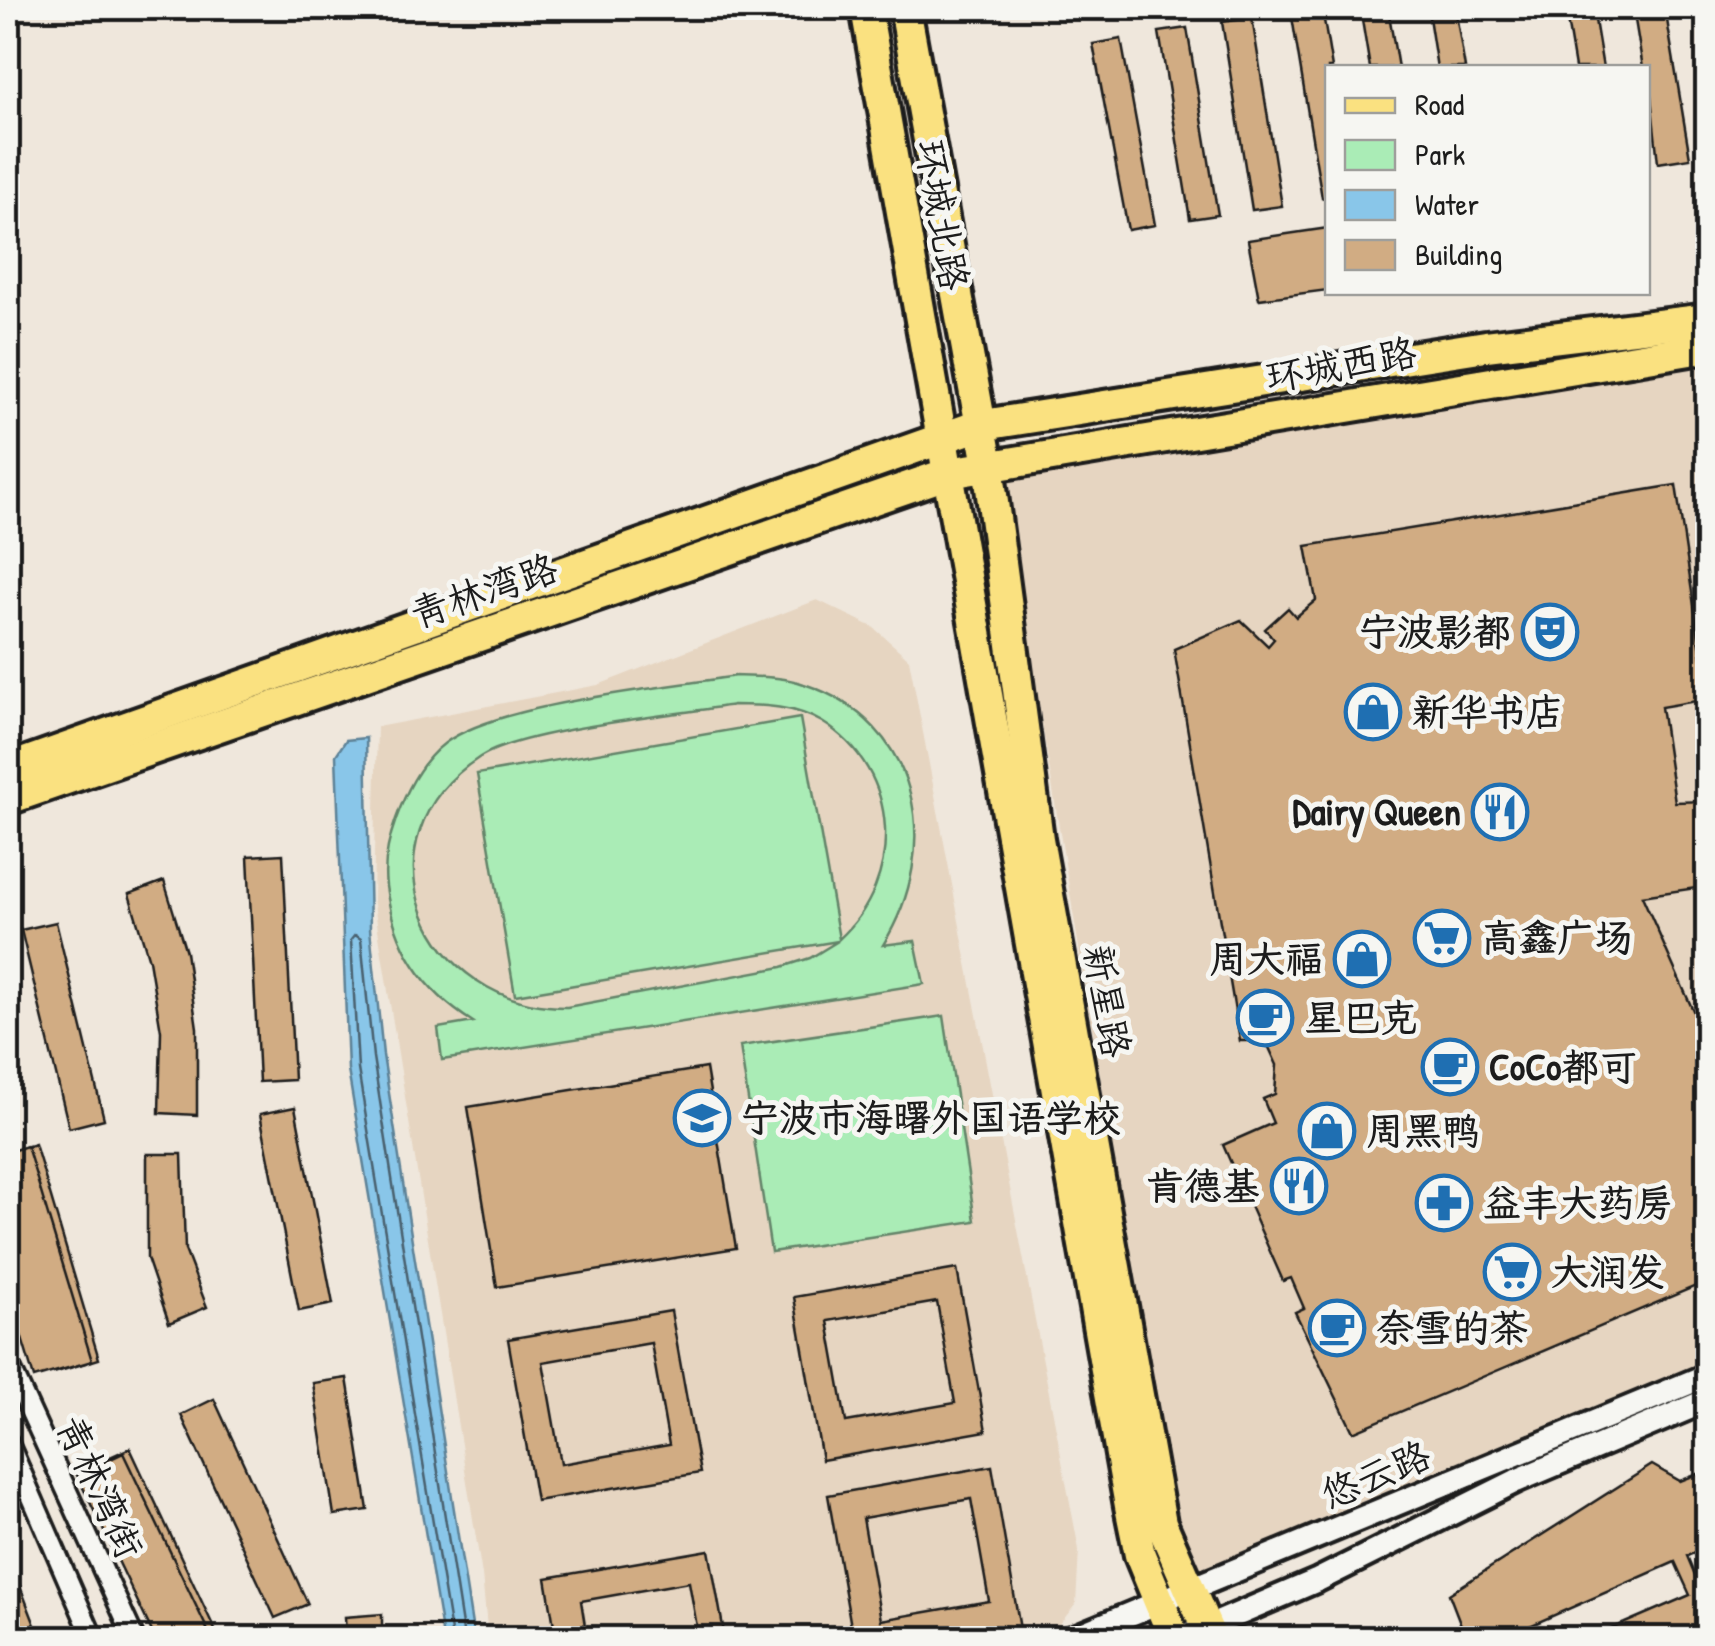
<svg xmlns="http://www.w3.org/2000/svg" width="1715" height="1646" font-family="'Patrick Hand','LXGW WenKai TC',sans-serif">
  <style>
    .built { fill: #e6d5c1 }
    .green { fill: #aaecb6; stroke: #638469; stroke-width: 2.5; fill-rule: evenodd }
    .water { fill: #89c6e9; stroke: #5d8297; stroke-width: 2.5 }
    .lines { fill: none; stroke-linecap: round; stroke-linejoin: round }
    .shore { stroke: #48606e; stroke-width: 2.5 }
    .building { fill: #d1ac83; stroke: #1c1c1c; stroke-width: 2.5; fill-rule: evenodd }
    .minor-casing { stroke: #1c1c1c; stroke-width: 25 }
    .tertiary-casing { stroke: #1c1c1c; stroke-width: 30 }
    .primary-casing { stroke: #1c1c1c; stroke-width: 38 }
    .minor { stroke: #f6f6f2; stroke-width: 18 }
    .tertiary { stroke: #f6f6f2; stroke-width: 22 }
    .primary { stroke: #fae180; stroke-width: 30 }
    .labels { text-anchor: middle; stroke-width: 10; stroke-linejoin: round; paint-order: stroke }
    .street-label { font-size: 38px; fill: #1c1c1c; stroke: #f6f6f2 }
    .poi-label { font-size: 38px; font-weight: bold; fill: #1c1c1c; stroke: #f6f6f2; text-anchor: start }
  </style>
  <rect width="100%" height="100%" fill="#efe7dc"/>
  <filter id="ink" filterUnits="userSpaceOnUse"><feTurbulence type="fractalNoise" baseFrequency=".01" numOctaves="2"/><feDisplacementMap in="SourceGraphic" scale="20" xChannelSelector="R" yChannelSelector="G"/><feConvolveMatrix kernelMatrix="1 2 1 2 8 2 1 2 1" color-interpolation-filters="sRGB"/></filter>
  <g filter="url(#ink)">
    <!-- built -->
    <g class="built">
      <polygon points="1707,358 1707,1367 1200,1576 1173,1518 1001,475"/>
      <polygon points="817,600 873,627 909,659 1079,1550 1076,1604 1057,1627 1026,1638 488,1638 482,1575 373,898 377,727 598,685"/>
    </g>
    <!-- green -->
    <g class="green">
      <path d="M735 676C758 677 783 676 804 684 921 723 943 848 883 945L915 941 924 984 442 1060 438 1028 473 1022C422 990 394 946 386 886 383 863 388 841 396 819 406 791 421 761 445 743 499 703 664 688 735 676ZM733 705C764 705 795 706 822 722 902 771 904 880 839 939L800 718 477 774 515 995 838 941 810 958 782 967 567 1007C426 1008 352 840 480 757 524 729 675 715 733 705Z"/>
      <polygon points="944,1016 975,1221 771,1252 740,1046"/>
    </g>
    <!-- water -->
    <polygon class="water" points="366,738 370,929 383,1055 474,1638 443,1638 348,1070 336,755 346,740"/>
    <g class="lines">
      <!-- shore -->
      <polyline class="shore" points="452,1638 358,1069 351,940 355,935 361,939 373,1057 464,1638"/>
    </g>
    <!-- building -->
    <g class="building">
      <polygon points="1089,8 1119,8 1119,11 1090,16"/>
      <polygon points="1322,8 1332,68 1328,68 1328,197 1322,198 1291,11"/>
      <polygon points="1360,8 1388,8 1398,68 1370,68"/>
      <polygon points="1455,8 1465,68 1437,68 1428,11"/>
      <polygon points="1565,8 1593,8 1603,68 1575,68"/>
      <polygon points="1633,8 1665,8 1690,158 1658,163 1648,68 1643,68"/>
      <polygon points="1698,8 1708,8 1708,60"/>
      <polygon points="1252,18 1282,206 1252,210 1222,22"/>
      <polygon points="1187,28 1218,215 1190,219 1159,32"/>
      <polygon points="1121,39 1155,225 1128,230 1093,44"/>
      <polygon points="1328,228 1328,290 1259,299 1248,240"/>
      <polygon points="1676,485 1708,699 1661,707 1675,802 1707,801 1703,887 1642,896 1708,1044 1708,1281 1353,1432 1295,1312 1304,1308 1291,1278 1283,1281 1223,1145 1273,1123 1263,1099 1275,1094 1277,1065 1266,1041 1240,1041 1174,649 1241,620 1268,646 1274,639 1265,629 1288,608 1296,617 1316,600 1306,546"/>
      <polygon points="283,854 294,1080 259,1082 248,856"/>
      <polygon points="164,881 186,952 197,1028 197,1115 159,1113 161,1031 149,960 129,894"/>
      <polygon points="56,922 104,1119 69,1128 21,930"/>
      <polygon points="706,1068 736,1248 497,1287 468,1107"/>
      <polygon points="295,1107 333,1304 299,1311 260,1114"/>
      <polygon points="35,1144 99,1359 54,1373 8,1216 8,1152"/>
      <polygon points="27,1146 92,1361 34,1378 8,1292 8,1152"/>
      <polygon points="147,1154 182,1154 185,1250 207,1307 169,1323 147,1258"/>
      <path d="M957 1269 986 1431 822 1460 794 1297ZM937 1302 955 1403 846 1422 828 1321Z"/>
      <path d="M671 1311 700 1473 536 1501 508 1339ZM651 1343 669 1445 561 1464 543 1362Z"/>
      <polygon points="347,1378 368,1510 334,1515 313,1383"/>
      <polygon points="214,1399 308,1604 275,1618 181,1415"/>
      <polygon points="130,1448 216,1632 201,1638 184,1638 101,1461"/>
      <polygon points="123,1453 210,1635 202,1638 155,1638 77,1475"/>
      <polygon points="1652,1465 1680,1481 1708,1470 1708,1547 1687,1556 1700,1587 1708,1584 1708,1638 1590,1638 1690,1595 1675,1562 1518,1631 1522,1638 1466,1638 1449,1594"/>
      <path d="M992 1466 1020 1629 963 1638H853L828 1495ZM971 1499 989 1601 881 1620 863 1518Z"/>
      <polygon points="709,1550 725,1638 699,1638 689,1582 581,1601 587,1638 556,1638 546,1578"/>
      <polygon points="8,1555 40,1638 8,1638"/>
      <polygon points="382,1614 382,1638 346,1638 345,1617"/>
    </g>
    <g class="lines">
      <!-- minor casing -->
      <g class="minor-casing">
        <g id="minor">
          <polyline points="8,1362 134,1638"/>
          <polyline points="8,1442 93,1638"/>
        </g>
      </g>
      <!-- tertiary casing -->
      <g class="tertiary-casing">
        <g id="tertiary">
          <polyline points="1072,1638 1708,1375"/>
          <polyline points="1182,1638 1318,1580 1516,1481 1708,1400"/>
        </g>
      </g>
      <!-- primary casing -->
      <g class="primary-casing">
        <g id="primary">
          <polyline points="866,8 1130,1506 1140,1555 1174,1638"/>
          <polyline points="905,8 988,465 1038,839 1161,1523 1211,1638"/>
          <polyline points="8,769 977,426 1486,346 1708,319"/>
          <polyline points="8,799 949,473 1708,347"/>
        </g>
      </g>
      <!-- minor -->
      <use href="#minor" class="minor"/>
      <!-- tertiary -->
      <use href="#tertiary" class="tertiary"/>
      <!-- primary -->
      <use href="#primary" class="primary"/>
    </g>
  </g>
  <!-- icons -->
  <defs>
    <g id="theatre-ring" transform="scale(2.875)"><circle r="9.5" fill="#f6f6f2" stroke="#1f6fb2" stroke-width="1.5"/><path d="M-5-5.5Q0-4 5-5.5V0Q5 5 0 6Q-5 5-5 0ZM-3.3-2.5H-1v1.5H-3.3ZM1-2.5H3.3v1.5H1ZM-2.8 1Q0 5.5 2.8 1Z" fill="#1f6fb2"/></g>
    <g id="shop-ring" transform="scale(2.875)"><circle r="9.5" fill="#f6f6f2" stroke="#1f6fb2" stroke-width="1.5"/><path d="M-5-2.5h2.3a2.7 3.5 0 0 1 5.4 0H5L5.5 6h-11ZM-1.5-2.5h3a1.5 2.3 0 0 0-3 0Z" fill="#1f6fb2"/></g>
    <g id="restaurant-ring" transform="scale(2.875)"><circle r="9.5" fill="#f6f6f2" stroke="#1f6fb2" stroke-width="1.5"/><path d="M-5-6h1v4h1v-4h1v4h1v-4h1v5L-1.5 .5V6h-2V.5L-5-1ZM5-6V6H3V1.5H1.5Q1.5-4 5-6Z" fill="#1f6fb2"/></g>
    <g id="supermarket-ring" transform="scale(2.875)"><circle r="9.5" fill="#f6f6f2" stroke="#1f6fb2" stroke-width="1.5"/><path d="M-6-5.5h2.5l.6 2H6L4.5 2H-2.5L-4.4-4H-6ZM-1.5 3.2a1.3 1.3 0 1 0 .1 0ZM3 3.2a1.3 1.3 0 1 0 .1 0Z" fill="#1f6fb2"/></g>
    <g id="cafe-ring" transform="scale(2.875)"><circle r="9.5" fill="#f6f6f2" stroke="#1f6fb2" stroke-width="1.5"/><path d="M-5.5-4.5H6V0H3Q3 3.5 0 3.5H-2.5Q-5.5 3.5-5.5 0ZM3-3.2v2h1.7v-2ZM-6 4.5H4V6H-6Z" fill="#1f6fb2"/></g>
    <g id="school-ring" transform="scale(2.875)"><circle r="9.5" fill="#f6f6f2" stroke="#1f6fb2" stroke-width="1.5"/><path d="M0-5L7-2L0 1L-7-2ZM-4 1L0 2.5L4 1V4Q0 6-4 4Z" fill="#1f6fb2"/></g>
    <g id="pharmacy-ring" transform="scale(2.875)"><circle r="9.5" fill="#f6f6f2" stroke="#1f6fb2" stroke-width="1.5"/><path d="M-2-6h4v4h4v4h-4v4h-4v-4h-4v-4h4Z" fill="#1f6fb2"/></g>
  </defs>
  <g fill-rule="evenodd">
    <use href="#theatre-ring" x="1550" y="632"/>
    <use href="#shop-ring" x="1373" y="712"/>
    <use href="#restaurant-ring" x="1500" y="812"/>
    <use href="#supermarket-ring" x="1442" y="938"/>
    <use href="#shop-ring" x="1362" y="959"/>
    <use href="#cafe-ring" x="1265" y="1018"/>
    <use href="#cafe-ring" x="1450" y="1067"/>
    <use href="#school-ring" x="702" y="1118"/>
    <use href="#shop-ring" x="1327" y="1131"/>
    <use href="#restaurant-ring" x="1299" y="1186"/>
    <use href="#pharmacy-ring" x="1444" y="1203"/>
    <use href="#supermarket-ring" x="1512" y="1272"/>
    <use href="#cafe-ring" x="1337" y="1328"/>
  </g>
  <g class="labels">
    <!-- street labels -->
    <g class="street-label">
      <text transform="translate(942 215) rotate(80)" y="13">环城北路</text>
      <text transform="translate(1341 365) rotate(-10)" y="13">环城西路</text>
      <text transform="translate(484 591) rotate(-19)" y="13">青林湾路</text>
      <text transform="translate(1107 1001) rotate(80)" y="13">新星路</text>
      <text transform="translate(1376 1475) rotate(-23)" y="13">悠云路</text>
      <text transform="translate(100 1487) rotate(65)" y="13">青林湾街</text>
    </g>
    <!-- poi labels -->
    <g class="poi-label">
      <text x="1511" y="645" text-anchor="end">宁波影都</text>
      <text x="1412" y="725">新华书店</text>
      <text x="1461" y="825" text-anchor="end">Dairy Queen</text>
      <text x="1481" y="951">高鑫广场</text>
      <text x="1323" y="972" text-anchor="end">周大福</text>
      <text x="1304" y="1031">星巴克</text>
      <text x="1489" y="1080">CoCo都可</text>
      <text x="741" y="1131">宁波市海曙外国语学校</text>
      <text x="1366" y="1144">周黑鸭</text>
      <text x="1260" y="1199" text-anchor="end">肯德基</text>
      <text x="1483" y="1216">益丰大药房</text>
      <text x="1551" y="1285">大润发</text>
      <text x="1376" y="1341">奈雪的茶</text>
    </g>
  </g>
  <!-- margin -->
  <rect width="1715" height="1646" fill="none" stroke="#f6f6f2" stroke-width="40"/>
  <rect x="20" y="20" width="1675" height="1606" fill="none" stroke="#1c1c1c" stroke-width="4" filter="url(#ink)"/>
  <!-- legend -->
  <rect x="1325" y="65" width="325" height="230" fill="#f6f6f2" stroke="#9f9f9c" stroke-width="2.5"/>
  <rect x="1345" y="98" width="50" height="15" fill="#fae180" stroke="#9f9f9c" stroke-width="2.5"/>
  <text x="1415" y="115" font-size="30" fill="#1c1c1c">Road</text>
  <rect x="1345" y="140" width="50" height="30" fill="#aaecb6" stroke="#9f9f9c" stroke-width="2.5"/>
  <text x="1415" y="165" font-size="30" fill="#1c1c1c">Park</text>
  <rect x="1345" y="190" width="50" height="30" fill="#89c6e9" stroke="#9f9f9c" stroke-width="2.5"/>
  <text x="1415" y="215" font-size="30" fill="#1c1c1c">Water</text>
  <rect x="1345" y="240" width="50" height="30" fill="#d1ac83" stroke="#9f9f9c" stroke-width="2.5"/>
  <text x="1415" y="265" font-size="30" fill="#1c1c1c">Building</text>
</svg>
